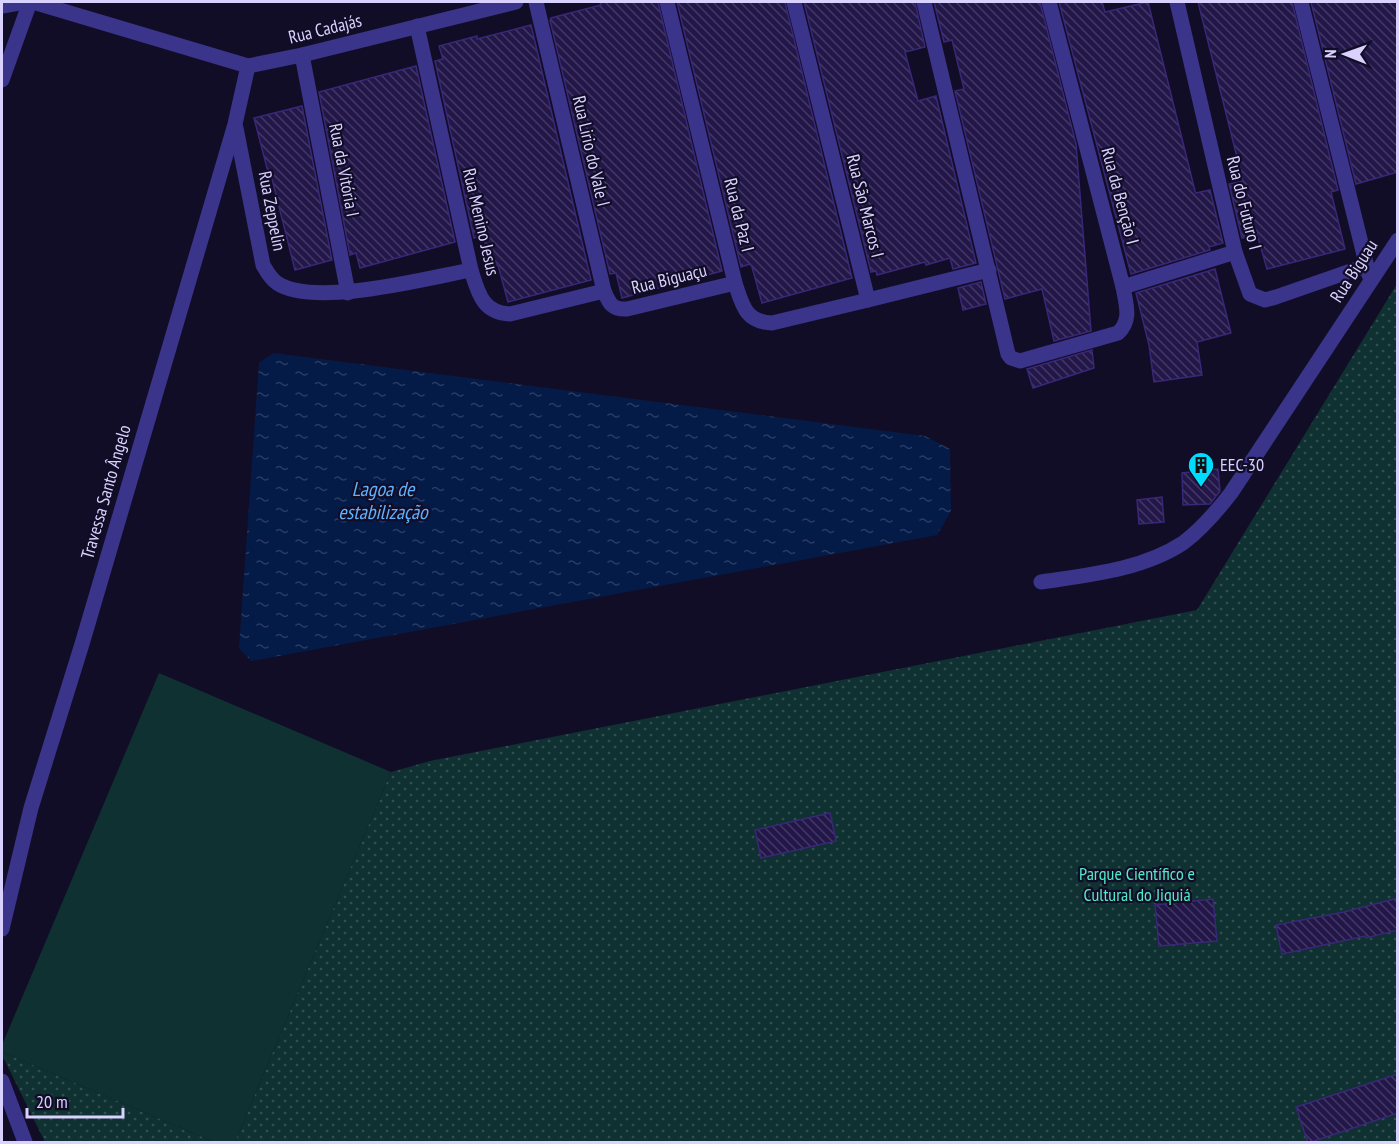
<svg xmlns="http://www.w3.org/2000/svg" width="1399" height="1144" font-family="'PT Sans Narrow',sans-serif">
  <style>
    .green { fill: #0f3131 }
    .park { fill: url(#park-dots) }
    .water { fill: url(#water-ripples) }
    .building { fill: url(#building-back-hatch); stroke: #392777; stroke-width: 1.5 }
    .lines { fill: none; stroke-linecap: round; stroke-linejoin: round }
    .minor { stroke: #3a348a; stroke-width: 15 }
    .labels { text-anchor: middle; stroke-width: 4.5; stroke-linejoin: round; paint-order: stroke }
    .street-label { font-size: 18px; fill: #d9d2ff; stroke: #120d26 }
    .poi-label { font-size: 18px; fill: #d9d2ff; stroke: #120d26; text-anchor: start }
    .park-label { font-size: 18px; fill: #53eac9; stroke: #120d26 }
    .water-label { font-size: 20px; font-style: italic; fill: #60b1ff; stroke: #120d26 }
  </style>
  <defs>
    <pattern id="park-dots" width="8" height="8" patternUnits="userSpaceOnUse" patternTransform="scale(1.5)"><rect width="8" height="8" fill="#0f3131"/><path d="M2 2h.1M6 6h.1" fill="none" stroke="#314e50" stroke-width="1.8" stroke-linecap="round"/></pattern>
    <pattern id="water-ripples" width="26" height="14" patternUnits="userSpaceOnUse" patternTransform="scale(1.5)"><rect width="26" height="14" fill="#051b47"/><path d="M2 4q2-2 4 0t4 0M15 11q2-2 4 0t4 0" fill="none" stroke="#293b63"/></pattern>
    <pattern id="building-back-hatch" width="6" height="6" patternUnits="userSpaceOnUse" patternTransform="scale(1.5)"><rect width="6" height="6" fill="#231749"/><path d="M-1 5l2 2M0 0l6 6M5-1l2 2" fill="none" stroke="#423864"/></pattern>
  </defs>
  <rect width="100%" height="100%" fill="#120d26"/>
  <!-- green -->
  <polygon class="green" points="159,673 391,772 235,1142 214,1142 2,1052 2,1045"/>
  <!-- park -->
  <g class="park">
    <polygon points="1397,284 1397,1142 235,1142 391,772 430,761 1197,610"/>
    <polygon points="2,1052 214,1142 45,1142 2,1055"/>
  </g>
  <!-- water -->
  <polygon class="water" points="273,353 925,436 950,449 951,511 937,535 251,661 239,648 259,363"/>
  <!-- building -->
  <g class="building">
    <polygon points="600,2 658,2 722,271 622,298 616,273 610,274 550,20 551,18 601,5"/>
    <polygon points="677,2 785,2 852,278 762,303 752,267 750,264 741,267"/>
    <polygon points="804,2 915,2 925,47 905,52 918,101 936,96 976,263 953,269 950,258 926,265 925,262 877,275 876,271 871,272"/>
    <polygon points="934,2 1040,2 1076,144 1091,331 1054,341 1042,289 1005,299 955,91 964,89 952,40 944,42"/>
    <polygon points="1059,2 1102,2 1105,12 1148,2 1195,191 1196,193 1210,190 1223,243 1209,247 1210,250 1131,274"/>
    <polygon points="1198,2 1292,2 1338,190 1331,192 1345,249 1267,269 1257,234 1242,238 1229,184 1243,181"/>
    <polygon points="1311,2 1398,2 1398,172 1356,184"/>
    <polygon points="531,25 591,280 508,302 498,265 491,266 483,235 474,238 435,61 443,59 439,46 477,36 477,39"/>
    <polygon points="416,66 455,242 360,268 356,253 350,255 319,92"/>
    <polygon points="302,106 332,260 295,270 270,171 268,172 254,118"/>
    <polygon points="1215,269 1231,333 1197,342 1202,375 1154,382 1149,345 1136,293"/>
    <polygon points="981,282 986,304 963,310 958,288"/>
    <polygon points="1092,350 1094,368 1033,388 1027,369"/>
    <polygon points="1218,469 1220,491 1210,504 1183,505 1182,473"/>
    <polygon points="1162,497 1164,522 1139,524 1137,500"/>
    <polygon points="830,813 836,841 761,858 755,830"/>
    <polygon points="1398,898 1398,930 1366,938 1365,936 1282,954 1276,925 1344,912"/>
    <polygon points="1213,899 1217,941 1159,946 1155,905"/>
    <polygon points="1398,1074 1398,1113 1308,1143 1296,1107"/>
  </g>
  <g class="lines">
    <!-- minor -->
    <g class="minor">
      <polyline points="33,2 248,66 302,55 516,2"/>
      <path d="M536 2 604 291C609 303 612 310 627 309L735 283"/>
      <path d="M667 2 735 283C742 304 745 322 772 323L868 300"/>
      <polyline points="794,2 868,300 989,270"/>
      <path d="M924 2 1008 354 1011 358 1020 361 1118 333C1132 320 1126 305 1123 287"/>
      <polyline points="1049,2 1123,287 1235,252"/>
      <polyline points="1177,2 1235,252 1250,294 1265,300 1276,297 1365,266"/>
      <polyline points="1301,2 1369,275"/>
      <polyline points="2,6 25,2"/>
      <path d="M417 26 471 270C478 292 482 313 510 314L604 291"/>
      <polyline points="302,55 348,293"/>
      <polyline points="2,80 30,2"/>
      <path d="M236 128 263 265C267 272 270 278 277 283 314 308 428 278 471 270"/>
      <path d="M1041 582C1088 575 1142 570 1183 543 1202 529 1217 511 1231 493L1398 240"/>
      <polyline points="2,929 31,808 82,644 235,124 248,66"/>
      <polyline points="2,1081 25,1142"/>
    </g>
  </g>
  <!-- icons -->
  <defs>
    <g id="building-pin" transform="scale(1.35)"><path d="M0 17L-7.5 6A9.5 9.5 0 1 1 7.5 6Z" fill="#00dcfd" stroke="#120d26"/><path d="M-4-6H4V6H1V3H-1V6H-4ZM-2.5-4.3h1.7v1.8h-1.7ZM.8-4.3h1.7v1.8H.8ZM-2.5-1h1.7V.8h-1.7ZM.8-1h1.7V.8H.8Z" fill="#111"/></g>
  </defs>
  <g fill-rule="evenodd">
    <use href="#building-pin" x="1201" y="465"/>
  </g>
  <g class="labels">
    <!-- street labels -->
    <g class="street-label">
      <text transform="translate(325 29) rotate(-14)" y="6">Rua Cadajás</text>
      <text transform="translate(591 151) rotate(77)" y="6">Rua Lirio do Vale I</text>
      <text transform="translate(344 170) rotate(79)" y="6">Rua da Vitória I</text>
      <text transform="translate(1120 196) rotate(75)" y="6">Rua da Benção I</text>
      <text transform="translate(1244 203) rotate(76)" y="6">Rua do Futuro I</text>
      <text transform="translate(865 206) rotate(76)" y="6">Rua São Marcos I</text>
      <text transform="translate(272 211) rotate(79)" y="6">Rua Zeppelin</text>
      <text transform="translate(739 215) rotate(76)" y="6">Rua da Paz I</text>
      <text transform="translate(481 222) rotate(77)" y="6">Rua Menino Jesus</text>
      <text transform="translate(1354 271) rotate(-57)" y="6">Rua Biguau</text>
      <text transform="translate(669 279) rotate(-14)" y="6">Rua Biguaçu</text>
      <text transform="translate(106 492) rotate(-74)" y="6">Travessa Santo Ângelo</text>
    </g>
    <!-- poi labels -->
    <g class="poi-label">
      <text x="1220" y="471">EEC-30</text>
    </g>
    <!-- park labels -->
    <g class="park-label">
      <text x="1137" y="880">Parque Científico e<tspan x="1137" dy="21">Cultural do Jiquiá</tspan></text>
    </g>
    <!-- water labels -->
    <g class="water-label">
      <text x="383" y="496">Lagoa de<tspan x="383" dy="23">estabilização</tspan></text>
    </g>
  </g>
  <!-- border -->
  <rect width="1399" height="1144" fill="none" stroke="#d9d2ff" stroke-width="6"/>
  <!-- north arrow -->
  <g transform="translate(1345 54) rotate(271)" stroke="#120d26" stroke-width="4.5" paint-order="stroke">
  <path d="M0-4.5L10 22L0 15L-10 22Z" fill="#d9d2ff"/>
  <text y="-9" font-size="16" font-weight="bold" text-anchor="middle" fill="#d9d2ff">N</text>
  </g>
  <!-- scale -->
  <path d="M27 1108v9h96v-9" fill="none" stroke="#d9d2ff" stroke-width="3"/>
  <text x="36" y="1108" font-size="18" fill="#d9d2ff" stroke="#120d26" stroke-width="4.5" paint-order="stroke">20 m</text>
</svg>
